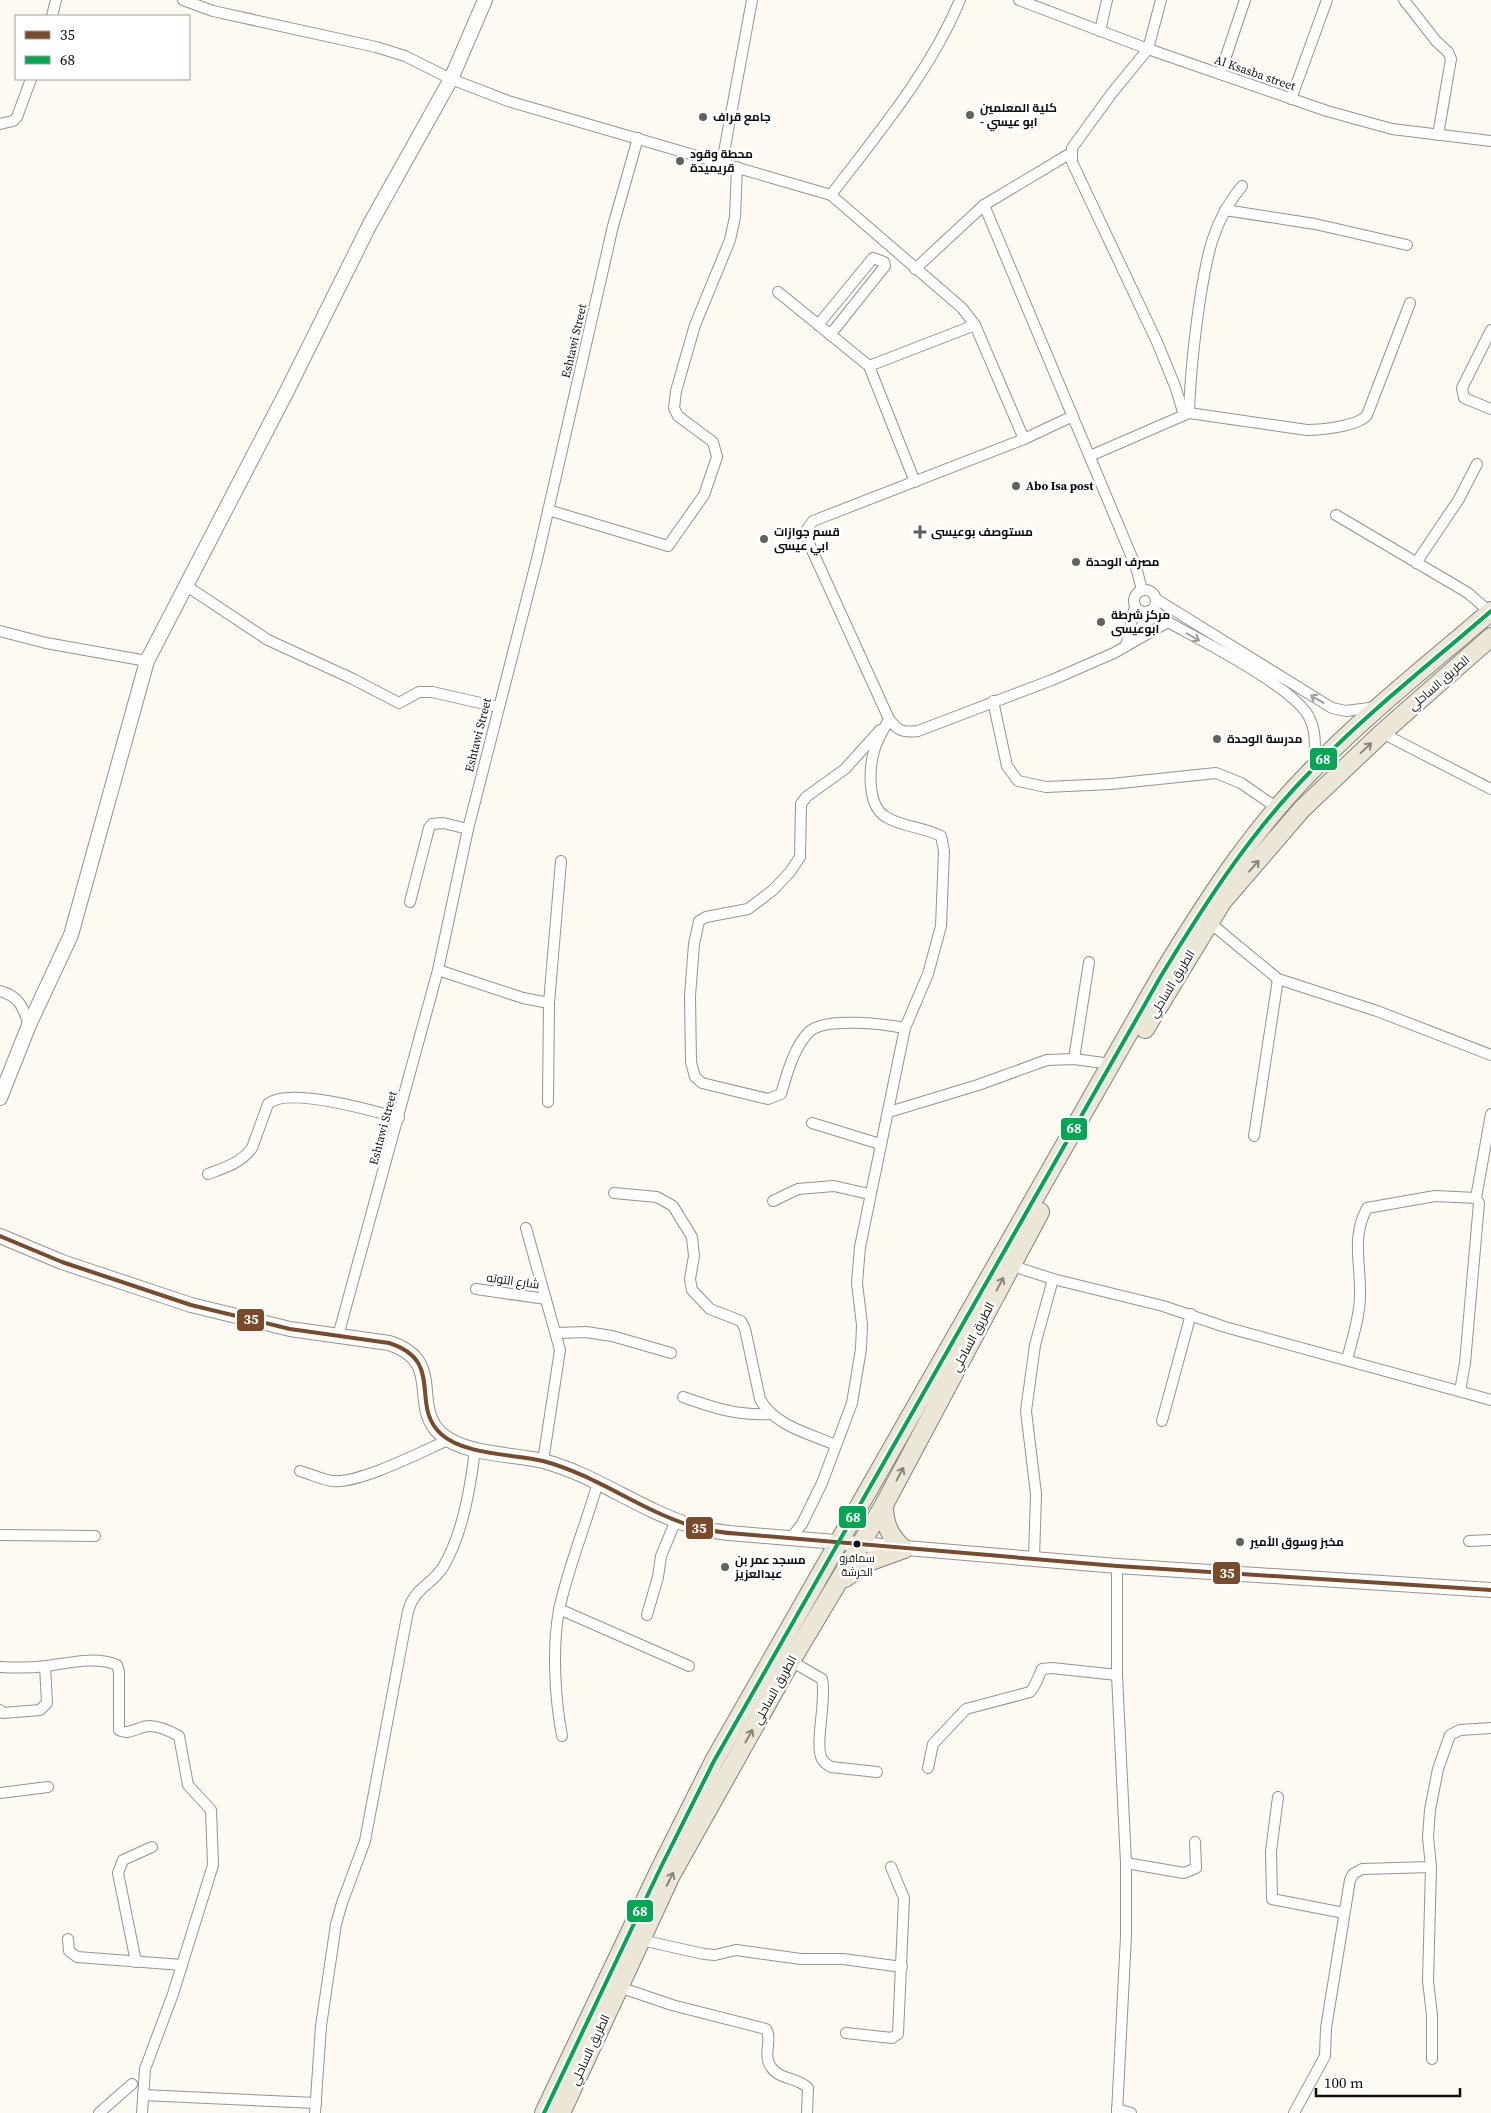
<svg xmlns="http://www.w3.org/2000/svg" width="1491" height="2113" font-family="'Source Serif 4',Cairo,serif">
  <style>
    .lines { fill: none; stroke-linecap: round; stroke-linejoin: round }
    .minor-casing { stroke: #959491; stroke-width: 12 }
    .tertiary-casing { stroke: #959491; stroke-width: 16 }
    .trunk-casing { stroke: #82827e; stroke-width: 20 }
    .minor { stroke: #fffefd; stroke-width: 10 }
    .tertiary { stroke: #fffefd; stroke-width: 14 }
    .trunk { stroke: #ece6d6; stroke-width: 18 }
    .bus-1-casing { stroke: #fff; stroke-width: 8 }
    .bus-2-casing { stroke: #fff; stroke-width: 8 }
    .bus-1 { stroke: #7a4b2a; stroke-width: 4 }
    .bus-2 { stroke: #00a651; stroke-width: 4 }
    .oneway { stroke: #9f9e9d }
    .oneway2 { stroke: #88857c }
    .poi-dot { fill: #61615e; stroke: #fff; stroke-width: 2 }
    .bus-dot { fill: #0e0e0e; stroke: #fff; stroke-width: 2 }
    .labels { text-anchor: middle; stroke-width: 5; stroke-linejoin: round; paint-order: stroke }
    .bus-label { font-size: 11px; fill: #0e0e0e; stroke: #fff }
    .street-label { font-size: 12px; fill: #0e0e0e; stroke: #fff }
    .poi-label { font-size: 12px; font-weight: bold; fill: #0e0e0e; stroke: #fff; text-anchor: start }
    .line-badge { stroke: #fff; stroke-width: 2 }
    .badge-label { font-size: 14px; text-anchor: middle; font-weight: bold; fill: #fff }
  </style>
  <rect width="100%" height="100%" fill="#fcfaf2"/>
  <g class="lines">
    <!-- minor casing -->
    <g class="minor-casing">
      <g id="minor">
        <polyline points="183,0 213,11 376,47 405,56 451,79 508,101 831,195 962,308 975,325 1024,439 1073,416"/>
        <polyline points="1019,0 1148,49 1327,111 1392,129 1491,141"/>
        <polyline points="1161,0 1148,49 1112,93 1072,148 1072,162 1157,342 1175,386 1184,415"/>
        <polyline points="1404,0 1436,41 1448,52 1451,59 1438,135"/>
        <polyline points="52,16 56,0"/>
        <polyline points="1100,31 1107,0"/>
        <polyline points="1220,74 1245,0"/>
        <polyline points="1291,99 1327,0"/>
        <polyline points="0,124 13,121 17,117 31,79"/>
        <polyline points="722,163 752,0"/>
        <path d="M831 195C878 133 930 72 960 0"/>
        <polyline points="984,205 1071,153"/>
        <polyline points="1225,210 1315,224 1407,245"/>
        <polyline points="915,269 984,205 1136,567 1142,590"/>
        <polyline points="778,292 869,366 915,482"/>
        <polyline points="818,325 873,258 884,262 885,266 830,335"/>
        <polyline points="1491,330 1462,388 1464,398 1491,409"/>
        <polyline points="869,366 975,325"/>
        <path d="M1189 413C1190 377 1194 342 1199 306 1206 261 1211 223 1242 186"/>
        <path d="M1024 439 813 521 807 529 806 537 889 719C898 731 903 733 918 731L1052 680 1114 653 1168 622"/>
        <path d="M1090 456 1189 413 1307 430C1321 430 1359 426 1367 415L1410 303"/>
        <polyline points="548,510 668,546 704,495 717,457 713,442 678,416 674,408 676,391 695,325 730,240 735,217 737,167"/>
        <polyline points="1336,515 1468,593 1490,612"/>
        <polyline points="1416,563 1459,499 1477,464"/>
        <polyline points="185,585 268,640 353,679 399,703 419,692 432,692 498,707"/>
        <circle cx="1145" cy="601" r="11"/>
        <polyline points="1156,599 1332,708 1346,711 1377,707"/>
        <path d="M1153 609 1168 622C1200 640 1297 688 1310 719 1317 734 1315 752 1313 768"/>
        <polyline points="0,631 46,643 147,661"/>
        <polyline points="1126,646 1135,606"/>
        <polyline points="993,701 1007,766 1018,781 1046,787 1111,784 1216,773 1241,783 1277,808"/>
        <path d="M880 730 845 769 806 797 801 804 800 857 790 872 773 890 748 909 706 917 699 921 694 944 690 996 691 1062 695 1077 702 1083 768 1099 781 1094C787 1074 794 1046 810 1031 827 1017 884 1024 905 1028"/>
        <polyline points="1382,733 1491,789"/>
        <polyline points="410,902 429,828 432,824 443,823 468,829"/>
        <polyline points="1209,922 1278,979 1377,1011 1491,1055"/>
        <polyline points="438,970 523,998 549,1003 561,861"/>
        <path d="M0 991C19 996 23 1007 29 1025"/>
        <polyline points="1074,1059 1089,962"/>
        <polyline points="548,1102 549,1003"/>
        <polyline points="889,1112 978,1085 1047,1060 1074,1059 1111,1064"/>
        <polyline points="812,1123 880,1144"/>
        <polyline points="1254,1136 1278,979"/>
        <path d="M208 1174C224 1168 241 1163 252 1148L268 1104C288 1086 374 1111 399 1118"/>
        <path d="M614 1193 657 1197 673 1206 692 1237 694 1256 690 1279 692 1290 710 1309 741 1321 745 1329 760 1399C773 1425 810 1434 836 1445"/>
        <polyline points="773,1201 798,1189 834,1186 869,1194"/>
        <polyline points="526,1228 560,1350 543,1461"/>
        <polyline points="1010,1265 1053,1279 1163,1306 1225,1327 1491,1400"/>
        <polyline points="476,1289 546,1299"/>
        <polyline points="556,1333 586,1332 612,1336 671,1353"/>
        <polyline points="338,1336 438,970 468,829 538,555 613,226 638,138"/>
        <path d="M1347 1360C1352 1339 1360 1317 1360 1295 1361 1264 1351 1238 1367 1208L1435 1196 1476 1198"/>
        <polyline points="1460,1391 1465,1363 1479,1203 1476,1198 1491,1114"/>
        <path d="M683 1397C714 1408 738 1416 771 1414"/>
        <polyline points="1162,1421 1191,1314"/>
        <path d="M300 1471C311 1474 322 1480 333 1481 359 1484 423 1451 448 1440"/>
        <polyline points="0,1535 95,1536"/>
        <path d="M790 1539 802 1524 822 1483 852 1403 861 1349 862 1325 857 1283 860 1247 905 1028 928 974 941 926 944 851 941 836C924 827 902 827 886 817 867 806 869 769 874 751 877 740 884 729 889 719"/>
        <polyline points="1469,1541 1491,1540"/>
        <polyline points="1034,1559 1036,1494 1026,1411 1035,1345 1053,1279"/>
        <polyline points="559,1609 689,1666"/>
        <polyline points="647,1615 658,1577 661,1556 676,1520"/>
        <path d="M791 1661 822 1679C827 1701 814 1744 822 1759 824 1763 828 1765 831 1767L877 1772"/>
        <path d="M0 1667C16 1668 31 1668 47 1666 69 1663 96 1656 117 1665L119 1672V1730C129 1736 139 1726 149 1726 160 1726 170 1731 179 1736L188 1785 211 1810 213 1865 173 1994 145 2069 142 2113"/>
        <polyline points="0,1710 3,1713 40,1710 47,1703 45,1666"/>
        <path d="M562 1736C555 1699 552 1648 559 1610 568 1567 586 1525 598 1482"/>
        <path d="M928 1768 933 1744 966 1709 1030 1692C1036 1686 1038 1677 1042 1669L1052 1668 1117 1675"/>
        <polyline points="0,1793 48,1787"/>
        <polyline points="1278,1797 1271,1851 1272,1899 1344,1913"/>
        <polyline points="1126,1863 1184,1873 1196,1868 1195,1842"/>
        <polyline points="68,1939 69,1951 77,1957 182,1965"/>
        <polyline points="641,1940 704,1954 715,1955 736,1950 801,1959 843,1959 902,1967"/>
        <polyline points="136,1962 118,1873 123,1860 152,1847"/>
        <path d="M619 1987 672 2005 766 2029C773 2040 762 2055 771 2067 779 2080 798 2077 808 2088L807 2113"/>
        <polyline points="846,2033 892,2038 898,2034 904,1898 891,1867"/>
        <polyline points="1432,2059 1432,2015 1428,1981 1431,1867 1428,1837 1430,1810 1438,1769 1450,1735 1460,1730 1491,1728"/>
        <polyline points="143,2095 316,2103"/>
        <polyline points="1117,2109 1131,2113"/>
        <polyline points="99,2113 132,2084"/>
        <path d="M315 2113 321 2026 336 1924 342 1903 365 1841 408 1611C415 1587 431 1586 443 1567 462 1536 471 1485 475 1449"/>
        <polyline points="1117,2113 1126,1936 1126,1863 1117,1675 1117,1566"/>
        <polyline points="1294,2113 1325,2056 1326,2028 1350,1880 1353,1874 1362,1869 1431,1867"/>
      </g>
    </g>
    <!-- tertiary casing -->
    <g class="tertiary-casing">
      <g id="tertiary">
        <polyline points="0,1098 29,1025 71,935 147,661 287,391 370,224 451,79 485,0"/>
        <path d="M0 1236 62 1262 191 1305 290 1329 389 1343C446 1361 409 1405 441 1434 464 1455 513 1454 543 1461 596 1475 640 1510 692 1526 708 1531 725 1533 741 1534L1117 1566 1491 1590"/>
      </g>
    </g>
    <!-- trunk casing -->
    <g class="trunk-casing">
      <g id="trunk">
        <polyline points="1145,1029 1222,902 1302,809 1382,733 1491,637"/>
        <path d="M884 1505C884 1524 890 1537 904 1549"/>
        <polyline points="845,1578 868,1562 904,1549"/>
        <path d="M544 2113 660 1869 714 1761 1161 976C1206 902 1252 830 1313 769 1368 712 1431 663 1491 611"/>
        <polyline points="561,2113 671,1875 791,1661 884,1505 1040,1212"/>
      </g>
    </g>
    <!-- minor -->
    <use href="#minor" class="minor"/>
    <!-- tertiary -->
    <use href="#tertiary" class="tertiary"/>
    <!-- trunk -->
    <use href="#trunk" class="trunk"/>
    <!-- bus-1 casing -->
    <g class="bus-1-casing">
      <path id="bus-1" d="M0 1236 62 1262 191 1305 290 1329 389 1343C446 1361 409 1405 441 1434 464 1455 513 1454 543 1461 596 1475 640 1510 692 1526 708 1531 725 1533 741 1534L1117 1566 1491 1590"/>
    </g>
    <!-- bus-2 casing -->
    <g class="bus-2-casing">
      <path id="bus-2" d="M544 2113 660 1869 714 1761 1161 976C1206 902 1252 830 1313 769 1368 712 1431 663 1491 611"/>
    </g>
    <!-- bus-1 -->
    <use href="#bus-1" class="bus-1"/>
    <!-- bus-2 -->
    <use href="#bus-2" class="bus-2"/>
  </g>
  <!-- one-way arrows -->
  <defs><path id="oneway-shaft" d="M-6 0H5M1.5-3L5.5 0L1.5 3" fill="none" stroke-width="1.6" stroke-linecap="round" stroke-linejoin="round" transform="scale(1.25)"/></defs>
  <g class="oneway">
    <use href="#oneway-shaft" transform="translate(1193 637) rotate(30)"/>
    <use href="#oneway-shaft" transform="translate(1317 699) rotate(-149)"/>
  </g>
  <g class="oneway2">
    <use href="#oneway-shaft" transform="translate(1366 748) rotate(-43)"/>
    <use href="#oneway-shaft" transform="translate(1254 866) rotate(-48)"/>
    <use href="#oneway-shaft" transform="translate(1000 1284) rotate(-62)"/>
    <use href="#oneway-shaft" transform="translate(900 1474) rotate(-62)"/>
    <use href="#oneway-shaft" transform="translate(749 1736) rotate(-61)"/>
    <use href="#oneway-shaft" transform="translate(670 1879) rotate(-64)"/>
  </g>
  <!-- markers -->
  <g class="poi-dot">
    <circle cx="970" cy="115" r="5"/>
    <circle cx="703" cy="117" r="5"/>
    <circle cx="680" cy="161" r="5"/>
    <circle cx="1016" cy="486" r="5"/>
    <path d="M917.5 524.5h5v5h5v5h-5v5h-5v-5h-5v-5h5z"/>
    <circle cx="764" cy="539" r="5"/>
    <circle cx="1076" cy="562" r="5"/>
    <circle cx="1101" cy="622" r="5"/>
    <circle cx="1217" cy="739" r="5"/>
    <circle cx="1240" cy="1542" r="5"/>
    <circle cx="725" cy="1567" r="5"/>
  </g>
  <circle class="bus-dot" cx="857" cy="1544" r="4.5"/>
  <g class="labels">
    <!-- bus labels -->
    <g class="bus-label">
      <text x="857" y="1562">سمافرو<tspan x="857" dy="14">الحرشة</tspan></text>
    </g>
    <!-- street labels -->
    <g class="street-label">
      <text transform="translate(1255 73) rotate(19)" y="4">Al Ksasba street</text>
      <text transform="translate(574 341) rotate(-77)" y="4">Eshtawi Street</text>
      <text transform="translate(1439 683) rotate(-41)" y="4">الطريق الساحلي</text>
      <text transform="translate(478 735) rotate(-76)" y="4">Eshtawi Street</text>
      <text transform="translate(1172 984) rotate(-59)" y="4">الطريق الساحلي</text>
      <text transform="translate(383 1128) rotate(-75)" y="4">Eshtawi Street</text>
      <text transform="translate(513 1281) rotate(8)" y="4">شارع التوته</text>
      <text transform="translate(973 1337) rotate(-62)" y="4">الطريق الساحلي</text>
      <text transform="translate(775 1690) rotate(-61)" y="4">الطريق الساحلي</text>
      <text transform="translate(590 2050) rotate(-65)" y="4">الطريق الساحلي</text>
    </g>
    <!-- poi labels -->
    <g class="poi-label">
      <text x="980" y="112">كلية المعلمين<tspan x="980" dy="14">- ابو عيسي</tspan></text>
      <text x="713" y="121">جامع قراف</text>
      <text x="690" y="158">محطة وقود<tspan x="690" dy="14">قريميدة</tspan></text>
      <text x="1026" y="490">Abo Isa post</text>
      <text x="774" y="536">قسم جوازات<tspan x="774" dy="14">ابي عيسى</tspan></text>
      <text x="931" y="536">مستوصف بوعيسى</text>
      <text x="1086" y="566">مصرف الوحدة</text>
      <text x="1111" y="619">مركز شرطة<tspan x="1111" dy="14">ابوعيسى</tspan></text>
      <text x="1227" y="743">مدرسة الوحدة</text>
      <text x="1250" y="1546">مخبز وسوق الأمير</text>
      <text x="735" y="1564">مسجد عمر بن<tspan x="735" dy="14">عبدالعزيز</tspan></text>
    </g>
  </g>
  <g class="line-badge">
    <rect x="1309" y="747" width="29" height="24" rx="5" fill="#00a651"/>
    <rect x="1060" y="1117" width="28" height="24" rx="5" fill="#00a651"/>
    <rect x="236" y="1308" width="29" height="24" rx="5" fill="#7a4b2a"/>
    <rect x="838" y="1505" width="29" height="24" rx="5" fill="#00a651"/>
    <rect x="685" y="1516" width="29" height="24" rx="5" fill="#7a4b2a"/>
    <rect x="1212" y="1561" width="29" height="24" rx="5" fill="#7a4b2a"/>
    <rect x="626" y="1899" width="28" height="24" rx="5" fill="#00a651"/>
  </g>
  <g class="badge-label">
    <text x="1323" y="764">68</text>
    <text x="1074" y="1133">68</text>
    <text x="251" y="1324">35</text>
    <text x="853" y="1522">68</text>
    <text x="699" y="1533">35</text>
    <text x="1227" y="1578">35</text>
    <text x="640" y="1916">68</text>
  </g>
  <!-- legend -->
  <rect x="15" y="15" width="175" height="65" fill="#ffffff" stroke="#9f9f9f"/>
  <rect x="25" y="31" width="25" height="8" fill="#7a4b2a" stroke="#9f9f9f"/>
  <text x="60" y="40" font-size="15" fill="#0e0e0e">35</text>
  <rect x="25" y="56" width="25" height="8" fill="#00a651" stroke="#9f9f9f"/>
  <text x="60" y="65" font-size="15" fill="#0e0e0e">68</text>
  <!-- scale -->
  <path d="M1316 2088v8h144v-8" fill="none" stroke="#0e0e0e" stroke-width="2.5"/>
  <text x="1324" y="2088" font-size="15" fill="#0e0e0e" stroke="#ffffff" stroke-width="4" paint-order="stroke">100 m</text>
</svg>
